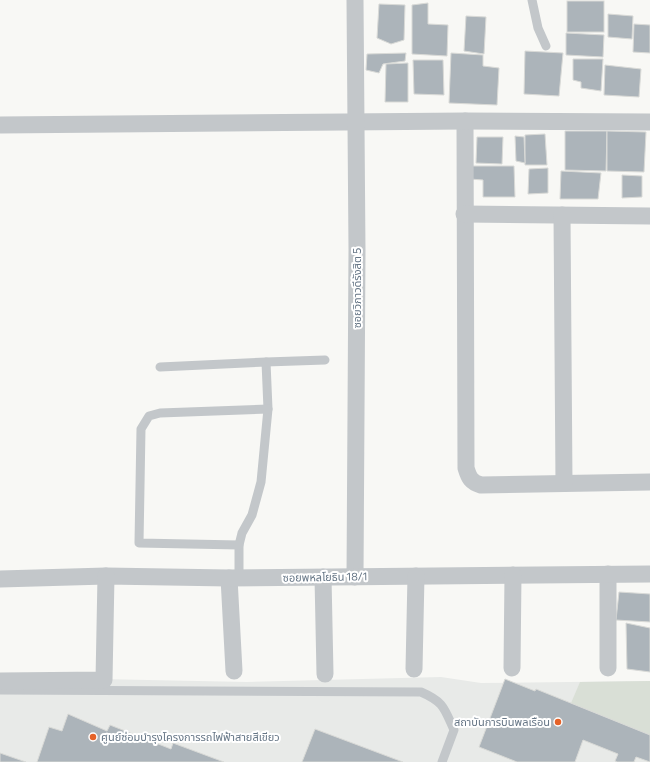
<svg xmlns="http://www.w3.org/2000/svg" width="650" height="762" font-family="Commissioner,'Noto Sans Thai',sans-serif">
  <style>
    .built { fill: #e8eae8 }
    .green { fill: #d9dfd6 }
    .building { fill: #acb4ba; stroke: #d9dad7 }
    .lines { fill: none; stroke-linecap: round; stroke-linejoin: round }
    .service { stroke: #c3c7ca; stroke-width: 9 }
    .minor { stroke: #c3c7ca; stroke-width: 17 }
    .poi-dot { fill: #e56228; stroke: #fff; stroke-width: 1.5 }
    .labels { text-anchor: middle; stroke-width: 4; stroke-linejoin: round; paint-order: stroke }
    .street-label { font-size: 11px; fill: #667686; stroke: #fff }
    .poi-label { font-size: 11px; fill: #667686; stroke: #fff; text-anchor: end }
  </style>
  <rect width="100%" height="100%" fill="#f8f8f5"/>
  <!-- built -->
  <polygon class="built" points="0,677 247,682 441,677 481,683 650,681 650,762 0,762"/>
  <!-- green -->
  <polygon class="green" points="650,681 650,735 571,703 580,682"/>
  <!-- building -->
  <g class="building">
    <rect x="567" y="1" width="37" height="31"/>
    <polygon points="428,3 428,24 448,25 447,56 412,54 412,5"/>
    <polygon points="379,4 405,5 404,40 391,44 377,38"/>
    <polygon points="608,14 633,16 632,39 608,37"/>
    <polygon points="466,16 486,17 484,54 464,51"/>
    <polygon points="634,24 650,25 650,53 633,52"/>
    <polygon points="566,33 604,35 603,57 566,55"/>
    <polygon points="525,51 563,53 559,96 524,94"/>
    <polygon points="406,53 405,61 383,64 379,73 366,70 367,54"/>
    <polygon points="451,53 483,55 483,66 499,68 497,105 449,103"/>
    <polygon points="573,59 603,59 601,91 581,88 581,82 573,80"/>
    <polygon points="413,60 443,60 444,95 414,94"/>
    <polygon points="408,63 408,102 385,102 386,64"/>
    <polygon points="605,65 641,69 639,97 604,95"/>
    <polygon points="565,131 607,131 606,171 565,170"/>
    <polygon points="607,131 646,132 644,172 607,171"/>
    <polygon points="545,134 547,165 525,165 525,135"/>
    <polygon points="515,136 524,137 525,163 516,161"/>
    <polygon points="477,137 503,137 502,164 476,163"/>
    <polygon points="470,166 514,166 515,197 483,197 483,180 470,179"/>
    <polygon points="548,168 548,193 528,194 529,169"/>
    <polygon points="561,171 601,173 598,199 560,199"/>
    <polygon points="622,175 642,176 642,197 622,198"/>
    <polygon points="619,592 650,594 650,622 616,620"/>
    <polygon points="626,623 650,628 650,672 627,669"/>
    <polygon points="505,679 535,691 536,689 650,735 650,762 636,757 634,762 617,762 615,761 618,754 583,740 575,762 517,762 479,747"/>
    <polygon points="68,714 107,731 110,725 171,749 173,743 224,762 37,762 49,727 62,731"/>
    <polygon points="315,729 403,762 302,762"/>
    <polygon points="0,753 26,762 0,762"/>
  </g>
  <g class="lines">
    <!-- service -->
    <g class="service">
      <polyline points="532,0 538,28 546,46"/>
      <polyline points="266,362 325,360"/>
      <polyline points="160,367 266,362 268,409 261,482 252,515 242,533 239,545 239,578"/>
      <polyline points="239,545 139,543 141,429 149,416 160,413 268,409"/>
      <path d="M0 690 421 692C444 702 444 708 454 730L442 762"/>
    </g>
    <!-- minor -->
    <g class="minor">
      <path d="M465 121 466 468C469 478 471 482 481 485L650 482"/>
      <polyline points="0,125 465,121 650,122"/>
      <polyline points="464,214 650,216"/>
      <polyline points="562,215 564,483"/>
      <polyline points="608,574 608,668"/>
      <polyline points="323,577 325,674"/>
      <polyline points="355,577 357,250 355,0"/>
      <polyline points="229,578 234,671"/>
      <polyline points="0,579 106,576 229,578 650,574"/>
      <polyline points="512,668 513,575"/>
      <polyline points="414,669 416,576"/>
      <polyline points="0,681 104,680 106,576"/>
    </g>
  </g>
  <!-- markers -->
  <g class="poi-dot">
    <circle cx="558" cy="722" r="4"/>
    <circle cx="93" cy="737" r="4"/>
  </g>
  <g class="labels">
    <!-- street labels -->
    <g class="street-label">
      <text transform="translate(357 288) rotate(-90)" y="4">ซอยวิภาวดีรังสิต 5</text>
      <text transform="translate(325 577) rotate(-1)" y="4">ซอยพหลโยธิน 18/1</text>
    </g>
    <!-- poi labels -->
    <g class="poi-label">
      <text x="550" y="726">สถาบันการบินพลเรือน</text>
      <text x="101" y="741" text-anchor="start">ศูนย์ซ่อมบำรุงโครงการรถไฟฟ้าสายสีเขียว</text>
    </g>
  </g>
</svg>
